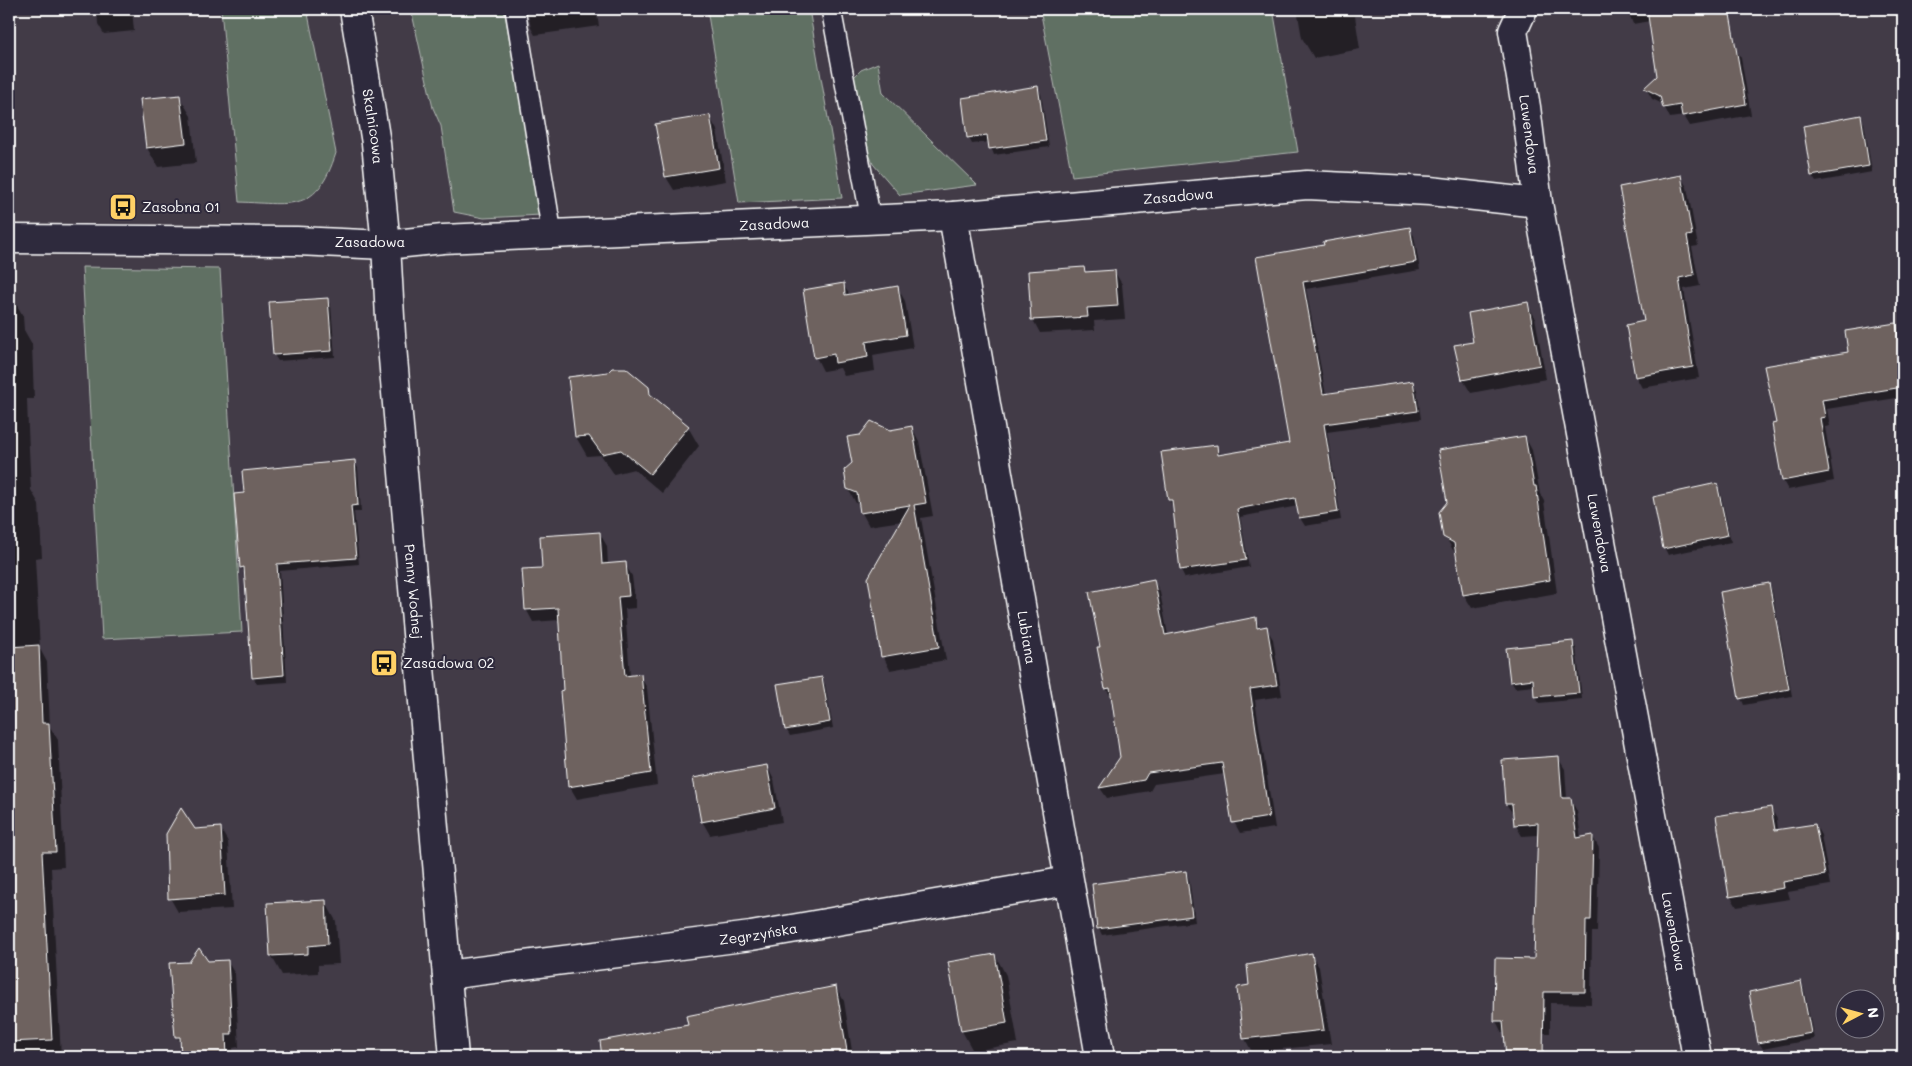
<svg xmlns="http://www.w3.org/2000/svg" width="1912" height="1066" font-family="Mali,sans-serif">
  <style>
    .green { fill: #616f64; stroke: #b0b7b2 }
    .shadow { fill: #0007 }
    .building { fill: #6e625e; stroke: #fff }
    .lines { fill: none; stroke-linecap: round; stroke-linejoin: round }
    .lane-casing { stroke: #fff; stroke-width: 22 }
    .street-casing { stroke: #fff; stroke-width: 31 }
    .secondary-casing { stroke: #fff; stroke-width: 31 }
    .lane { stroke: #2f2a3d; stroke-width: 19 }
    .street { stroke: #2f2a3d; stroke-width: 28 }
    .secondary { stroke: #2f2a3d; stroke-width: 28 }
    .labels { text-anchor: middle; stroke-width: 4; stroke-linejoin: round; paint-order: stroke }
    .street-label { font-size: 14px; fill: #fff; stroke: #2f2a3d }
    .poi-label { font-size: 14px; fill: #fff; stroke: #2f2a3d; text-anchor: start }
  </style>
  <rect width="100%" height="100%" fill="#423b47"/>
  <filter id="ink" filterUnits="userSpaceOnUse"><feTurbulence type="fractalNoise" baseFrequency=".02" numOctaves="2"/><feDisplacementMap in="SourceGraphic" scale="10" xChannelSelector="R" yChannelSelector="G"/><feConvolveMatrix kernelMatrix="1 2 1 2 8 2 1 2 1" color-interpolation-filters="sRGB"/></filter>
  <g filter="url(#ink)">
    <!-- green -->
    <g class="green">
      <path d="M221 9H307L336 153C317 213 293 204 239 202Z"/>
      <polygon points="411,9 504,9 541,215 484,218 454,212 441,126 433,108"/>
      <polygon points="707,9 809,9 842,198 739,203"/>
      <polygon points="1040,9 1273,9 1298,152 1072,176"/>
      <polygon points="878,63 883,93 977,185 900,195 873,164 862,136 852,79 861,70"/>
      <polygon points="82,267 220,269 242,632 102,639"/>
    </g>
    <!-- shadow -->
    <g class="shadow">
      <polygon points="97,9 132,9 134,31 104,34 98,24"/>
      <polygon points="527,9 596,9 599,26 535,35 531,28"/>
      <polygon points="1297,9 1362,9 1363,15 1355,16 1360,49 1314,58 1302,38"/>
      <polygon points="1627,9 1722,9 1728,49 1735,48 1741,58 1751,115 1690,126 1684,116 1670,118 1663,104 1652,99 1646,88 1658,76 1650,21 1633,24"/>
      <polygon points="1037,88 1041,94 1049,147 994,155 989,142 972,144 969,138 963,99"/>
      <polygon points="179,96 191,116 196,163 158,167 147,148"/>
      <polygon points="709,116 717,130 726,181 674,190 666,177 657,125"/>
      <polygon points="1860,116 1864,123 1872,172 1816,182 1812,176"/>
      <polygon points="1680,176 1687,187 1698,246 1692,247 1700,286 1684,289 1699,378 1642,388 1636,377 1627,326 1646,322"/>
      <polygon points="1409,228 1414,236 1420,270 1306,289 1326,395 1413,383 1417,390 1421,419 1327,432 1341,520 1305,526 1300,518 1298,506 1240,517 1249,567 1185,578 1181,570 1174,508 1169,500 1216,447 1221,455 1291,444 1257,258"/>
      <polygon points="1084,269 1086,273 1114,271 1122,284 1125,319 1094,321 1095,330 1040,333 1033,320 1029,272"/>
      <polygon points="843,285 850,295 897,287 905,301 913,348 873,355 875,371 844,376 840,368 823,371 816,357"/>
      <polygon points="14,300 23,316 24,330 32,344 34,399 27,399 28,428 31,490 39,504 42,557 35,558 40,649 47,662 50,727 58,740 64,867 51,868 61,1057 9,1057 9,1006 11,1006 9,960 9,301"/>
      <polygon points="327,300 331,306 335,357 278,361 274,355"/>
      <polygon points="1527,304 1535,317 1546,379 1471,393 1463,380 1475,343"/>
      <polygon points="1896,325 1901,334 1903,348 1903,397 1827,409 1830,426 1825,427 1834,481 1788,490 1783,481 1777,424"/>
      <polygon points="648,388 655,400 688,427 699,446 662,493 634,469 614,474 601,455 587,456 576,437"/>
      <polygon points="912,428 919,441 933,516 921,518 946,660 890,670 883,656 902,521 869,526 862,513 860,504 856,503 848,489 890,431"/>
      <polygon points="1525,437 1532,450 1540,494 1544,501 1557,593 1472,608 1464,595 1457,553 1453,550 1445,536"/>
      <polygon points="354,462 358,468 361,512 354,512 359,564 280,571 287,682 257,684 253,677 245,574 241,567 245,494"/>
      <polygon points="1716,485 1720,491 1731,542 1668,555 1665,549"/>
      <polygon points="600,534 607,546 608,565 625,564 632,576 636,608 625,609 630,676 640,676 647,688 657,785 577,799 570,787 561,692 564,691 560,620 533,622 526,609 543,569"/>
      <polygon points="1154,581 1160,592 1168,635 1255,619 1261,629 1266,628 1273,639 1282,696 1255,700 1275,828 1240,833 1234,822 1225,774 1154,784 1150,791 1107,798 1100,788 1122,757 1112,699 1106,688 1101,648"/>
      <polygon points="1769,584 1772,591 1792,696 1744,705 1741,698"/>
      <polygon points="1572,642 1576,648 1582,699 1539,703 1536,697 1534,686 1515,688 1511,681"/>
      <polygon points="822,678 825,685 833,728 790,736 786,729"/>
      <polygon points="1558,758 1565,769 1567,799 1570,799 1577,811 1581,838 1593,837 1599,848 1597,932 1592,932 1591,1004 1550,1003 1550,1033 1502,1033 1496,1021 1496,960 1535,960 1538,835 1522,836 1515,824 1514,815 1506,804"/>
      <polygon points="767,766 774,780 782,822 710,835 702,821"/>
      <polygon points="1771,809 1777,819 1778,831 1815,825 1821,835 1830,885 1788,892 1790,899 1737,907 1731,897"/>
      <polygon points="220,828 228,842 232,909 178,912 170,898 194,830"/>
      <polygon points="1186,872 1189,879 1195,922 1102,935 1099,929"/>
      <polygon points="325,901 336,921 339,964 318,965 318,973 282,975 271,955"/>
      <polygon points="1311,954 1319,967 1331,1044 1252,1052 1245,1039 1239,989 1251,986"/>
      <polygon points="995,955 1006,975 1018,1043 973,1051 962,1031 950,963"/>
      <polygon points="227,961 235,974 239,1047 233,1048 234,1057 182,1057 182,1046 177,1037 171,964"/>
      <polygon points="1801,983 1804,989 1814,1039 1763,1049 1759,1043 1750,993"/>
      <polygon points="836,987 844,1001 853,1057 660,1057 655,1032 689,1026"/>
    </g>
    <!-- building -->
    <g class="building">
      <polygon points="1647,9 1729,9 1746,104 1682,116 1680,105 1663,108 1660,96 1644,88 1657,76"/>
      <polygon points="1038,86 1046,141 989,149 987,135 967,138 962,98"/>
      <polygon points="180,95 186,143 146,148 140,99"/>
      <polygon points="710,115 719,168 665,177 655,124"/>
      <polygon points="1861,115 1869,166 1811,176 1803,126"/>
      <polygon points="1681,175 1692,235 1687,236 1694,275 1679,278 1693,367 1635,377 1626,325 1644,321 1619,187"/>
      <polygon points="1410,227 1416,262 1303,282 1323,394 1413,381 1418,411 1324,424 1338,512 1299,518 1295,498 1237,509 1246,560 1180,570 1172,500 1168,500 1161,452 1217,445 1218,455 1289,443 1256,257 1324,245 1323,242"/>
      <polygon points="1084,267 1085,272 1115,270 1118,306 1087,308 1088,317 1031,320 1028,271"/>
      <polygon points="844,283 845,295 898,286 906,335 866,342 868,357 835,363 834,354 814,358 803,290"/>
      <polygon points="328,298 332,351 273,355 269,302"/>
      <polygon points="1528,302 1540,365 1462,380 1454,345 1473,342 1468,313"/>
      <polygon points="1896,323 1903,367 1903,387 1822,400 1825,417 1820,418 1829,472 1782,481 1772,424 1776,423 1764,366 1848,352 1845,331"/>
      <polygon points="612,368 626,368 649,387 650,394 689,426 650,474 621,450 602,454 589,436 575,437 568,377 608,372"/>
      <polygon points="871,421 890,430 912,426 926,503 914,505 939,647 881,657 868,578 910,505 860,513 857,493 847,489 844,470 852,463 847,437 860,435"/>
      <polygon points="1525,436 1534,486 1536,486 1550,580 1463,595 1454,543 1443,537 1439,512 1447,502 1438,450"/>
      <polygon points="355,460 358,505 351,506 356,558 277,564 284,675 252,678 244,567 240,568 234,494 244,493 242,471"/>
      <polygon points="1717,483 1728,535 1663,549 1653,497"/>
      <polygon points="600,532 602,564 626,562 629,596 618,597 625,676 641,674 651,773 568,787 560,691 563,690 558,608 525,610 522,569 542,568 540,536"/>
      <polygon points="1154,579 1165,635 1256,617 1257,628 1267,626 1277,685 1250,689 1269,817 1232,823 1222,763 1148,773 1144,780 1099,788 1120,757 1110,688 1105,689 1097,647 1100,647 1089,592"/>
      <polygon points="1769,583 1789,689 1739,699 1720,592"/>
      <polygon points="1573,641 1579,693 1534,697 1533,679 1510,682 1506,648"/>
      <polygon points="39,645 42,723 49,723 56,852 42,852 52,1040 9,1042 9,647"/>
      <polygon points="822,677 830,722 785,730 777,684"/>
      <polygon points="1559,756 1562,798 1571,798 1577,838 1593,835 1591,920 1586,920 1585,992 1544,992 1543,1057 1506,1057 1503,1021 1494,1021 1495,958 1534,959 1538,823 1514,825 1512,804 1505,804 1502,760"/>
      <polygon points="767,765 775,808 701,822 693,778"/>
      <polygon points="1771,807 1775,830 1815,824 1825,875 1783,882 1784,888 1729,897 1716,816"/>
      <polygon points="181,808 195,829 221,827 225,895 168,899 166,834"/>
      <polygon points="1186,871 1192,916 1097,929 1092,884"/>
      <polygon points="326,900 328,944 308,946 308,954 270,956 267,903"/>
      <polygon points="199,948 208,961 228,960 232,1034 226,1034 227,1057 181,1057 180,1037 175,1037 169,963 189,962"/>
      <polygon points="1312,953 1324,1030 1243,1039 1237,989 1238,987 1249,985 1247,965"/>
      <polygon points="995,954 1007,1023 961,1031 948,962"/>
      <polygon points="1801,981 1811,1033 1758,1043 1749,992"/>
      <polygon points="836,986 848,1057 602,1057 600,1041 688,1025 686,1016"/>
    </g>
    <g class="lines">
      <!-- lane casing -->
      <g class="lane-casing">
        <g id="lane">
          <polyline points="515,9 552,234"/>
          <polyline points="831,9 871,220"/>
        </g>
      </g>
      <!-- street casing -->
      <g class="street-casing">
        <g id="street">
          <path id="s1" d="M1523 9 1513 31 1526 107 1538 203 1697 1057"/>
          <path id="s2" d="M953 216 1100 1057"/>
          <path id="s3" d="M386 245 443 239 953 216 1307 185 1430 191 1538 203"/>
          <path id="s4" d="M447 975 751 936 1068 881"/>
        </g>
      </g>
      <!-- secondary casing -->
      <g class="secondary-casing">
        <g id="secondary">
          <path id="s5" d="M354 9 376 143 386 245 391 335 454 1057"/>
          <polyline points="9,239 297,241 386,245"/>
        </g>
      </g>
      <!-- lane -->
      <use href="#lane" class="lane"/>
      <!-- street -->
      <use href="#street" class="street"/>
      <!-- secondary -->
      <use href="#secondary" class="secondary"/>
    </g>
  </g>
  <!-- icons -->
  <defs>
    <g id="bus-square" transform="scale(1.4375)"><rect x="-9" y="-9" width="18" height="18" rx="4" fill="#ffd166" stroke="#2f2a3d"/><path d="M-5-6H5V4H4V6H2V4H-2V6H-4V4H-5ZM-3.5-4V0h7V-4ZM-3.5 1.2v1.5H-2V1.2ZM2 1.2v1.5H3.5V1.2Z" fill="#111"/></g>
  </defs>
  <g fill-rule="evenodd">
    <use href="#bus-square" x="123" y="207"/>
    <use href="#bus-square" x="384" y="663"/>
  </g>
  <g class="labels">
    <!-- street labels -->
    <g class="street-label">
      <text dy="5" stroke="none"><textPath href="#s5" startOffset="119">Skalnicowa</textPath></text>
      <text dy="5" stroke="none"><textPath href="#s1" startOffset="129">Lawendowa</textPath></text>
      <text dy="5" stroke="none"><textPath href="#s3" startOffset="794">Zasadowa</textPath></text>
      <text dy="5" stroke="none"><textPath href="#s3" startOffset="389">Zasadowa</textPath></text>
      <text x="370" y="247">Zasadowa</text>
      <text dy="5" stroke="none"><textPath href="#s1" startOffset="534">Lawendowa</textPath></text>
      <text dy="5" stroke="none"><textPath href="#s5" startOffset="586">Panny Wodnej</textPath></text>
      <text dy="5" stroke="none"><textPath href="#s2" startOffset="428">Lubiana</textPath></text>
      <text dy="5" stroke="none"><textPath href="#s1" startOffset="939">Lawendowa</textPath></text>
      <text dy="5" stroke="none"><textPath href="#s4" startOffset="314">Zegrzyńska</textPath></text>
    </g>
    <!-- poi labels -->
    <g class="poi-label">
      <text x="142" y="212">Zasobna 01</text>
      <text x="403" y="668">Zasadowa 02</text>
    </g>
  </g>
  <!-- margin -->
  <rect width="1912" height="1066" fill="none" stroke="#2f2a3d" stroke-width="30"/>
  <rect x="15" y="15" width="1882" height="1036" fill="none" stroke="#fff" stroke-width="2" filter="url(#ink)"/>
  <!-- north arrow -->
  <g transform="translate(1860 1014) rotate(84)"><circle r="24" fill="#2f2a3d" stroke="#827f8b"/>
  <path d="M0-4L9 19L0 12L-9 19Z" fill="#ffd166"/>
  <text y="-8" font-size="14" font-weight="bold" text-anchor="middle" fill="#ffffff">N</text>
  </g>
</svg>
